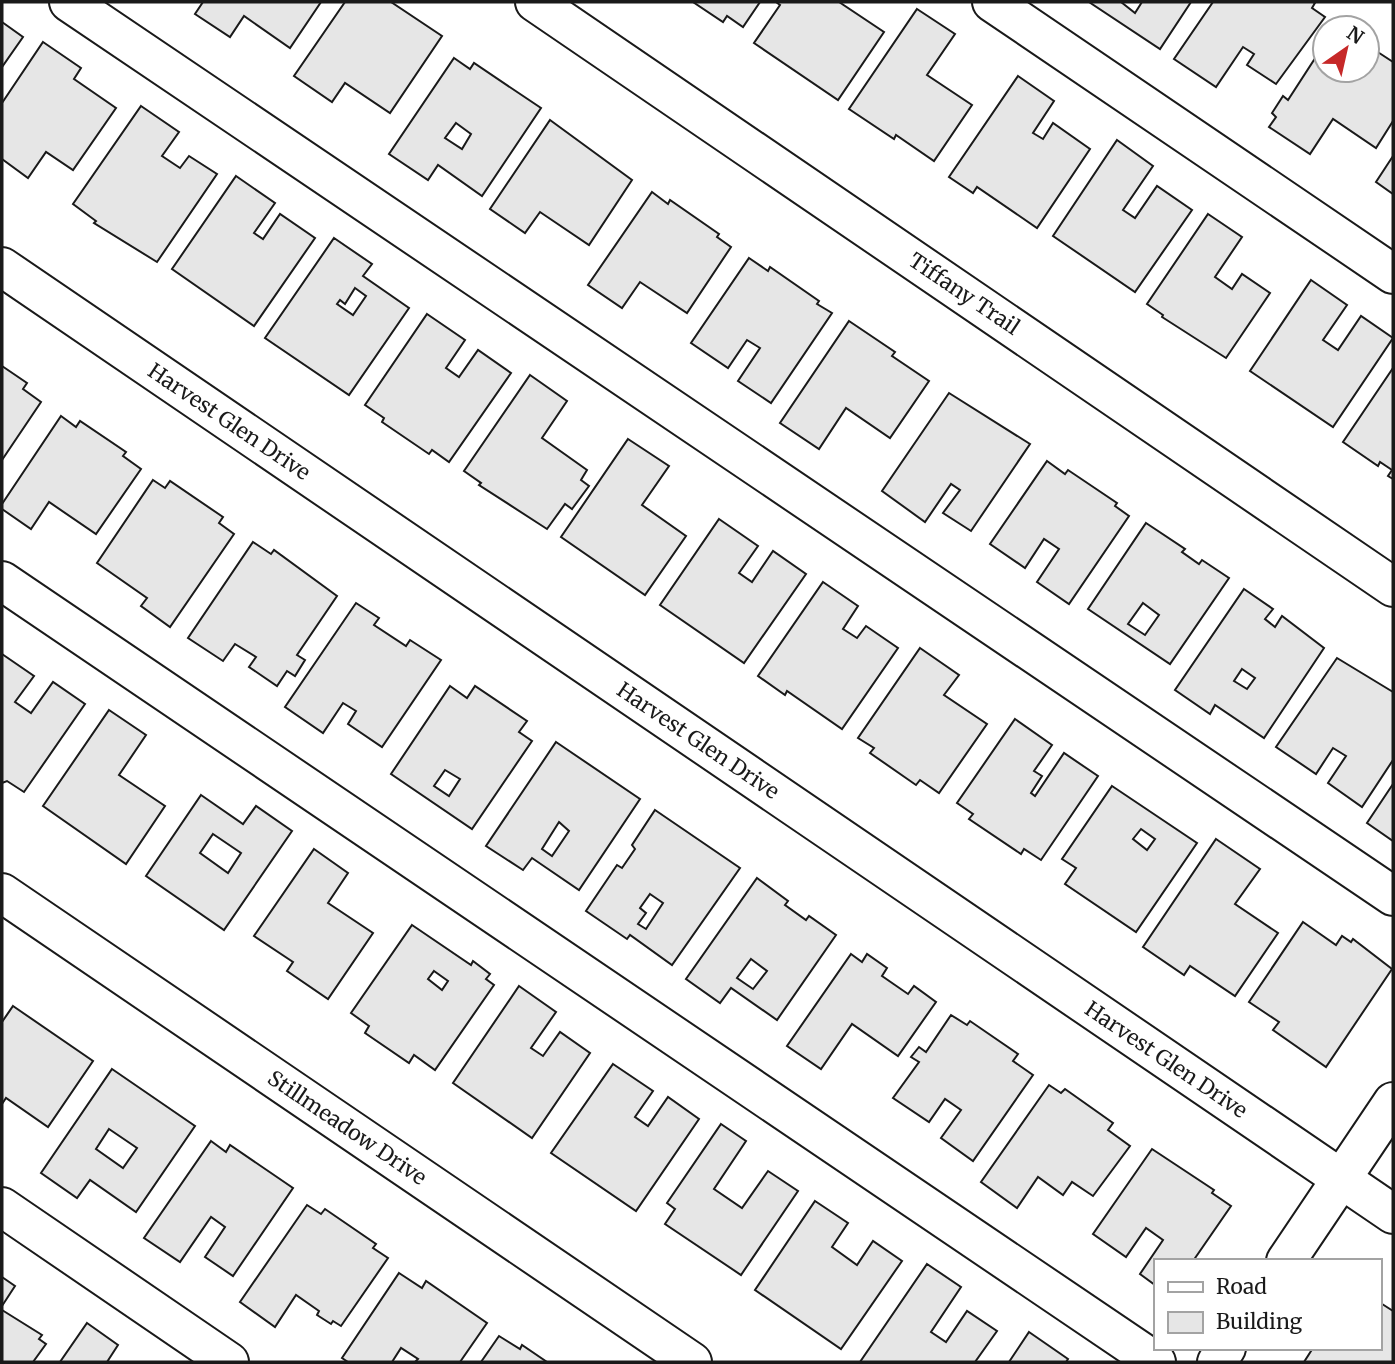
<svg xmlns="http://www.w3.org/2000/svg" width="1395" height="1364" font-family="Merriweather,serif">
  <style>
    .building { fill: #e6e6e6; stroke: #1a1a1a; stroke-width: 2; fill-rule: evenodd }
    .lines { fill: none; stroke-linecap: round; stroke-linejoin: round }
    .minor-casing { stroke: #1a1a1a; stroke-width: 42 }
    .minor { stroke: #fff; stroke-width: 38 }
    .labels { text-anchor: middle; stroke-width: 5; stroke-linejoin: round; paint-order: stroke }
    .street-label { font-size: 21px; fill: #1a1a1a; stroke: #fff }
  </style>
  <rect width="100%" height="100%" fill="#fff"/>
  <!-- building -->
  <g class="building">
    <polygon points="203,2 321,2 290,48 244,16 230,37 195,14"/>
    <polygon points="345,2 391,2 442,36 390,113 345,83 332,102 294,76"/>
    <polygon points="693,2 760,2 743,27 727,16 723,22"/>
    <polygon points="776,2 839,2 884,32 838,100 754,43 780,5"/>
    <polygon points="1089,2 1121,2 1135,13 1142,2 1191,2 1160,49"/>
    <polygon points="1213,2 1313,2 1315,3 1312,8 1325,17 1276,84 1247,65 1254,54 1243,47 1216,87 1174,59"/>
    <polygon points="917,9 955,34 927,75 972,105 934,161 896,135 894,139 849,109"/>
    <polygon points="2,22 23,37 2,67"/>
    <polygon points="43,42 81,68 74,79 116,108 73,170 46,152 28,178 2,159 2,103"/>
    <polygon points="1325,43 1325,70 1367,70 1367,45 1393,62 1393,121 1376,148 1333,119 1310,154 1269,127 1276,117 1272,113 1283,96 1288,100"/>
    <path d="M454 58 470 69 474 63 541 108 482 196 438 165 428 180 389 154ZM456 123 471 134 462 149 445 138Z"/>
    <polygon points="1018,76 1054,101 1033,133 1043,139 1053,123 1090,149 1037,228 977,187 973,193 949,177"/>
    <polygon points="141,106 179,132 162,156 180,168 189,156 217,174 157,262 94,223 96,221 73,204"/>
    <polygon points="550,120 632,180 589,245 540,212 525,233 490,209"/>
    <polygon points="1117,140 1153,166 1123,210 1135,218 1157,186 1192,210 1135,292 1053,236"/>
    <polygon points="1393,156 1393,194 1376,182"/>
    <polygon points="236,176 275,203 254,233 263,239 280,214 315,238 254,326 172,269"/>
    <polygon points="652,192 668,204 670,200 719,234 717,237 731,247 687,313 640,282 622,308 588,285"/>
    <polygon points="1208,214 1242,237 1215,277 1232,289 1242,274 1270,293 1226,358 1162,317 1163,315 1147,304"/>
    <path d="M334 238 372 264 363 276 409 308 349 395 265 338ZM355 288 366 296 353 315 337 304 340 300 345 304Z"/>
    <polygon points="749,258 768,271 770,267 819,301 817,304 832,313 771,403 738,381 760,348 747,340 728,368 691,343"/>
    <polygon points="1311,280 1347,305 1323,340 1338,350 1361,316 1393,338 1333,427 1250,371"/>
    <polygon points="427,314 465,340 446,368 459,377 478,350 511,373 449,462 432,450 429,454 382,422 384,418 365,405"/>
    <polygon points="849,321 895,352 892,356 929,381 890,438 846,408 819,449 780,423"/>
    <polygon points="2,366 27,383 23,389 41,402 2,460"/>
    <polygon points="1393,368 1393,479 1388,476 1392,470 1380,462 1378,466 1343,442"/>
    <polygon points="530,375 567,401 542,438 587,470 581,480 589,486 572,509 565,504 547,529 479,485 481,483 464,471"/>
    <polygon points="949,393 1030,444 971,531 943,513 960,490 951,484 925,522 882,491"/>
    <polygon points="61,416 76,427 80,421 126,452 123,456 141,469 96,534 49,502 31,529 2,509 2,504"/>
    <polygon points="628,439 669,466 642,505 686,536 645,595 561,537"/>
    <polygon points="1047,461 1065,474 1068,470 1117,503 1115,506 1129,516 1069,604 1037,582 1059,549 1044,539 1025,568 990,544"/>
    <polygon points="153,480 165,488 170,481 223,517 219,523 234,534 170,627 141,606 147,598 97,563"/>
    <polygon points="719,519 758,546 739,573 752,582 773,551 806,574 744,663 660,605"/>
    <path d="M1146 523 1185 549 1182 552 1199 564 1202 560 1229 578 1170 664 1088 609ZM1143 603 1159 615 1145 635 1128 624Z"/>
    <polygon points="253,542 271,554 274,550 337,596 297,655 305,660 295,676 287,671 277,686 249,667 256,657 235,644 223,661 188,638"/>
    <polygon points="823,582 858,606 843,629 857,638 866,626 898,648 842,729 787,691 785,695 758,676"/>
    <path d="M1244 589 1273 609 1265 619 1275 627 1282 616 1324 648 1264 738 1215 705 1210 714 1175 690ZM1242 669 1255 678 1247 689 1234 681Z"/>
    <polygon points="356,603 379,618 374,625 406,646 410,640 441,660 382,747 348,724 356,711 343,703 323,733 285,707"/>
    <polygon points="920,648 959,675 944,695 987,724 939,793 920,780 916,785 870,753 874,748 858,738"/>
    <polygon points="2,654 34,676 15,702 31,713 53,682 85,704 24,792 7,781 2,783"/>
    <polygon points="1337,658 1393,692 1393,760 1362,807 1328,783 1346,756 1333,748 1316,774 1276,747"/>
    <path d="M450 686 467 698 475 686 527 721 519 732 532 741 472 829 391 774ZM445 770 460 779 449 796 434 786Z"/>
    <polygon points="109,710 146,735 119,775 165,806 126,864 43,806"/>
    <polygon points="1015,719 1052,745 1034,771 1042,776 1031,793 1035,796 1064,753 1098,776 1041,860 1024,849 1021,854 969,819 973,814 957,803"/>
    <path d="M556 742 640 799 579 890 532 858 523 870 486 846ZM559 822 569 831 552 856 542 849Z"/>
    <polygon points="1393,784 1393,841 1367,823"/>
    <path d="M1112 786 1197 843 1136 932 1065 884 1076 868 1062 859ZM1141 829 1155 839 1147 850 1133 839Z"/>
    <path d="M201 795 243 824 256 806 292 831 224 930 146 876ZM213 834 241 853 228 873 200 853Z"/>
    <path d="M655 810 740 868 672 965 630 935 627 939 586 911 617 865 622 868 635 849 632 845ZM650 894 663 903 646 929 638 924 646 913 640 908Z"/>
    <polygon points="1216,839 1260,869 1235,904 1278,933 1235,996 1190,966 1184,975 1143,947"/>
    <polygon points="314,849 348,873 328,903 373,933 328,999 287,971 293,962 254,936"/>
    <path d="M757 878 788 901 785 905 806 920 809 916 836 935 777 1020 731 988 720 1003 686 979ZM751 959 767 971 753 989 737 978Z"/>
    <polygon points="1303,922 1336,945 1342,936 1351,942 1353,939 1392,969 1326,1067 1273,1030 1279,1022 1249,1002"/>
    <path d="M412 925 471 965 473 961 490 974 486 979 494 985 435 1070 414 1055 409 1063 365 1033 369 1026 351 1013ZM434 971 448 981 442 990 428 979Z"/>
    <polygon points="851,954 862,962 867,954 887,968 882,976 908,994 914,986 936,1002 898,1056 852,1024 821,1069 787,1046"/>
    <polygon points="519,986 556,1012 531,1048 543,1056 560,1032 590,1053 532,1138 453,1083"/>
    <polygon points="13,1006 93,1061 48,1127 6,1098 2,1104 2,1022"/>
    <polygon points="951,1015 967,1025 970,1021 1018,1054 1013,1061 1033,1075 973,1161 941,1138 961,1110 945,1099 929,1122 893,1098 919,1062 911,1057 919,1047 926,1052"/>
    <polygon points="613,1064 653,1091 635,1117 648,1126 668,1097 699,1119 636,1211 551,1153"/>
    <path d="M112 1069 195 1126 136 1212 90 1180 77 1198 41 1173ZM109 1129 137 1148 123 1168 96 1149Z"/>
    <polygon points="1049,1085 1061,1093 1065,1089 1113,1123 1108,1130 1130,1146 1093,1196 1072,1182 1063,1195 1038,1177 1017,1208 981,1182"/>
    <polygon points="721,1124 746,1141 714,1189 742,1208 768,1171 798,1191 741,1275 665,1224 675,1209 667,1203"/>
    <polygon points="211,1141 226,1152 230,1145 293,1188 233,1276 205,1257 225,1227 211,1217 180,1262 144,1238"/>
    <polygon points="1152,1149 1214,1190 1212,1193 1231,1206 1193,1261 1155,1261 1155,1285 1140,1274 1163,1240 1146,1228 1126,1257 1093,1234"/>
    <polygon points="815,1201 848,1223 832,1247 857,1265 873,1241 902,1261 841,1349 755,1290"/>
    <polygon points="307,1205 321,1214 325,1209 376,1244 373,1248 388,1258 341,1326 333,1321 331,1324 317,1315 319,1311 296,1295 275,1327 240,1302"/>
    <polygon points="927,1264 961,1287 931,1332 946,1342 967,1311 997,1331 975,1362 860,1362"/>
    <polygon points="399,1273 422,1288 426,1281 487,1323 460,1362 415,1362 418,1359 401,1348 392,1362 348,1362 342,1358"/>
    <polygon points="2,1277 15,1286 2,1306"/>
    <polygon points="1379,1302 1393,1311 1393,1362 1304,1362 1313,1348 1379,1348"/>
    <polygon points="2,1310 42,1335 39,1339 46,1344 33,1362 2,1362"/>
    <polygon points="87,1323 118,1345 107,1362 60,1362"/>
    <polygon points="1029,1332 1068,1359 1066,1362 1009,1362"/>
    <polygon points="499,1336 520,1349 522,1345 547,1362 481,1362"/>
  </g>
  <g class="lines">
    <!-- minor casing -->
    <g class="minor-casing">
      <g id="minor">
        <polyline points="69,2 1393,896"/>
        <polyline points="535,2 1393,587"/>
        <polyline points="992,2 1393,274"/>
        <polyline points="2,267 1393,1214"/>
        <polyline points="2,581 1156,1362"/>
        <polyline points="2,893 692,1362"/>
        <polyline points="2,1207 229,1362"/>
        <polyline points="1286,1261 1393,1102"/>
        <polyline points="1217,1362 1226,1348"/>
      </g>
    </g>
    <!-- minor -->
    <use href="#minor" class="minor"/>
  </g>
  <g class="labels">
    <!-- street labels -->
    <g class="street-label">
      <text transform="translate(964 294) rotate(34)" y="7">Tiffany Trail</text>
      <text transform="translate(229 422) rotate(34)" y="7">Harvest Glen Drive</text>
      <text transform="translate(698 741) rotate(34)" y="7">Harvest Glen Drive</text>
      <text transform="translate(1166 1060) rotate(34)" y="7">Harvest Glen Drive</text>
      <text transform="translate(347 1128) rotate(34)" y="7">Stillmeadow Drive</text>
    </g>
  </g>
  <!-- border -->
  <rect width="1395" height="1364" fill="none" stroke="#1a1a1a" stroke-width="7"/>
  <!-- legend -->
  <rect x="1154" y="1259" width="228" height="91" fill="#ffffff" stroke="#a3a3a3" stroke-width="2"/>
  <rect x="1168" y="1282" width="35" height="10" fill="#ffffff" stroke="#a3a3a3" stroke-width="2"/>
  <text x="1216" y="1294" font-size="21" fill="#1a1a1a">Road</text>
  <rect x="1168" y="1312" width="35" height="21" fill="#e6e6e6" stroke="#a3a3a3" stroke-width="2"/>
  <text x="1216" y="1329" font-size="21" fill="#1a1a1a">Building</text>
  <!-- north arrow -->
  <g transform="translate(1346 49) rotate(34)"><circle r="33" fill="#ffffff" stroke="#a3a3a3" stroke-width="2"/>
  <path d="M0-5L12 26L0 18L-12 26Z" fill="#c62828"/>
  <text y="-10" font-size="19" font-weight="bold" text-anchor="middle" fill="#1a1a1a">N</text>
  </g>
</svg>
